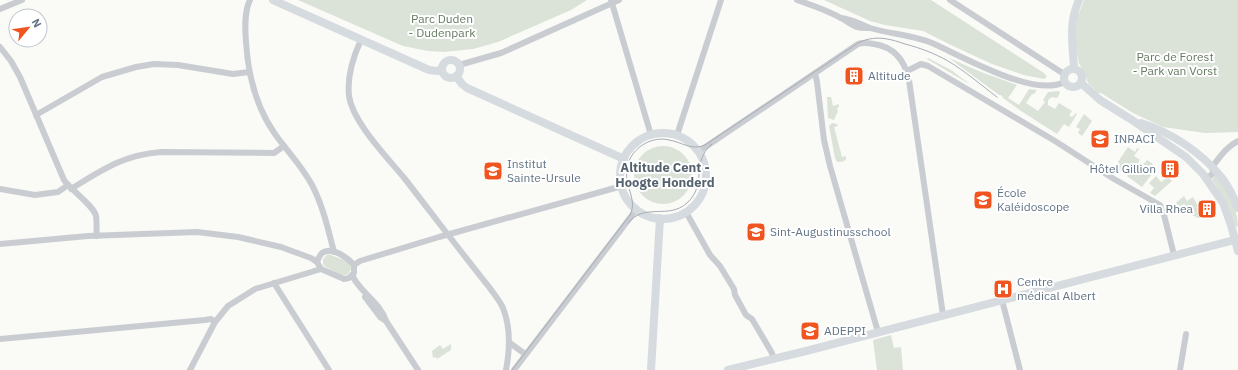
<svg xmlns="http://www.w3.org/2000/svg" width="1238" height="370" font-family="'IBM Plex Sans',sans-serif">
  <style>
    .green { fill: #dbe2d8 }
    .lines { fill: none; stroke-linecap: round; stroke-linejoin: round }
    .street { stroke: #c9cdd1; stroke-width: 6 }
    .secondary { stroke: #d6dbdf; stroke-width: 8 }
    .tram { stroke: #a7adb4; stroke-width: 1 }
    .labels { text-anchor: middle; stroke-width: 4; stroke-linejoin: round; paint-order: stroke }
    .park-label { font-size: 12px; fill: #667b62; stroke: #fff }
    .poi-label { font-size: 12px; fill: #627485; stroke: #fff; text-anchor: start }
    .neighbourhood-label { font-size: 13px; font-weight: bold; fill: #55636f; stroke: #fff }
  </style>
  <rect width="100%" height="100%" fill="#fafaf7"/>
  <!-- green -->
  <g class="green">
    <polygon points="298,0 587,0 571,10 498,42 473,49 444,52 428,51 403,46"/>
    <polygon points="824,0 931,0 1044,73 1047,77 1044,79 1024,75 992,64 953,46 923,31 885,25 870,21"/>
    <polygon points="1084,0 1238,0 1238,132 1205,133 1163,127 1133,113 1101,93 1098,93 1088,83 1084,72 1079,64 1075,42 1077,15 1079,13"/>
    <polygon points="928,58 951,70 971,85 927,59"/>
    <polygon points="949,58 981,72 1017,85 1008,98 1019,105 1029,89 1037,90 1034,94 1032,94 1026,103 1038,111 1045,102 1043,100 1048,92 1059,91 1060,93 1057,98 1052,97 1048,100 1048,105 1055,109 1059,103 1072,111 1069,115 1072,117 1076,113 1077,114 1069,127 1064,124 1057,134 1021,111 1003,98 1001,95 999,95"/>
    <polygon points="827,97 831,97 833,106 839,104 839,107 837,108 838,111 834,120 828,118"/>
    <polygon points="1084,114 1092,121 1082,136 1078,133 1080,129 1076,127"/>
    <path d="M832 123 837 124 838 126 834 127 842 157 846 156V159C844 162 841 162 837 162L835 158 829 126Z"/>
    <circle cx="663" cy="175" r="29"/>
    <polygon points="1128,147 1135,152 1137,148 1139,149 1134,156 1140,160 1138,162 1143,165 1147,160 1153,164 1151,166 1155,170 1142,187 1127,176 1130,172 1125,168 1122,172 1117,169 1120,165 1118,162"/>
    <path d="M1215 175C1228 187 1238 210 1238 226L1236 227 1226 202 1212 179Z"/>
    <polygon points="1156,176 1161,182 1168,177 1172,181 1155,196 1150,193 1154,188 1149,183"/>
    <polygon points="1184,196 1187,201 1193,197 1198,206 1196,208 1199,207 1203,216 1198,218 1190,214 1192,212 1184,204 1178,208 1173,205"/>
    <path d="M328 254 349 262 351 268C350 273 347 276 341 275L324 266 323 264V259Z"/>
    <polygon points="891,335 894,348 901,347 903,370 877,370 873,340"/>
    <polygon points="451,344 451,350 437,359 436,357 433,358 432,351 440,345 443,349"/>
  </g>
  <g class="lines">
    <!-- street -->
    <g class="street">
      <path d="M250 0C244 12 245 29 246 42 248 75 256 107 275 134 287 151 302 166 312 185 323 206 328 229 334 252"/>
      <polyline points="611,0 651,135"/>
      <path d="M797 0C811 5 827 10 841 18 852 24 854 29 869 28"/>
      <polyline points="950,0 1064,74"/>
      <polyline points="0,9 22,0"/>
      <path d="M841 18C852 19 860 24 870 28 890 34 913 35 932 43 962 56 1034 98 1064 82"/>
      <path d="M361 40C353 57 347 77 349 96 353 123 388 158 405 179 433 215 461 252 489 287 494 294 500 301 503 308 511 328 510 349 506 370"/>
      <path d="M0 47 11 61 20 77 64 180C71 190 94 206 96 216 97 222 96 229 97 236"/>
      <polyline points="459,65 501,53 619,0"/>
      <polyline points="907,71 921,64 928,66 1055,141 1114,179 1160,205 1164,215 1174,255"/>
      <polyline points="815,73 817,82 824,140 830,166 878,332"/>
      <polyline points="36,115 102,77 136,67 154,64 178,65 233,74 249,72"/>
      <polyline points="677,135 721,0"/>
      <path d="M698 152 858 44C863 42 869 43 874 44 894 47 905 61 909 80L943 315"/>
      <path d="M1206 177 1210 176 1213 173 1212 167C1220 157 1226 147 1238 141"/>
      <polyline points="0,189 35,195 58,192 68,185"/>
      <path d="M71 189C102 170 123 155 161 152L274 153 284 146"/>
      <polyline points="686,212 710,255 720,266 734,289 735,295 746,315 752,319 772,353 773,358"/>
      <path d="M0 244 88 236 197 232 238 237 281 247 311 258 317 262 321 269 344 279 349 278 354 273V265C348 258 332 246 322 253 320 255 318 259 317 262"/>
      <polyline points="354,265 360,261 439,237 622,186"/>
      <path d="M352 275C354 278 355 281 357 283 366 296 381 305 386 321L418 370"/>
      <polyline points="274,283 329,370"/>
      <polyline points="365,297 380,317 386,321"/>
      <polyline points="1002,300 1020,370"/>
      <polyline points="0,339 205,320 211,319 215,322"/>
      <polyline points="510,343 525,354"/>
      <polyline points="190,370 215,322 228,306 255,289 321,269"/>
      <polyline points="514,370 636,210"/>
      <polyline points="1180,370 1186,334"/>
    </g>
    <!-- secondary -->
    <g class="secondary">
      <polyline points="273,0 429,70 437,71 441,70"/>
      <circle cx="451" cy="69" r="9"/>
      <circle cx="1073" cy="78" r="9"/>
      <path d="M1074 69C1073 43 1068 25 1079 0"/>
      <polyline points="456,76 462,84 467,88 624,159"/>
      <polyline points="1081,83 1100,100 1132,120 1186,157 1203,174 1223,203 1231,225 1238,251"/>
      <path d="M1141 123C1171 132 1202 153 1222 178 1229 187 1234 198 1238 208"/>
      <circle cx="663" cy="176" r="43"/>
      <polyline points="651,370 660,218"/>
      <polyline points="728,370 806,351 1238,239"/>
    </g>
    <!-- tram -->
    <g class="tram">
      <path d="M628 223C645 202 668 220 687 203 708 184 690 162 712 144"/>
      <path d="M512 370 630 215C639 197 620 184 629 161 635 146 653 136 669 140 682 142 691 151 705 145L858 43C874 35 888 38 905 44 920 48 934 53 948 61 965 71 981 85 997 97"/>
    </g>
  </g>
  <!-- icons -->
  <defs>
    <g id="building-square" transform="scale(1)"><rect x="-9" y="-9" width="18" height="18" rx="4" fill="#f1551f" stroke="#fff"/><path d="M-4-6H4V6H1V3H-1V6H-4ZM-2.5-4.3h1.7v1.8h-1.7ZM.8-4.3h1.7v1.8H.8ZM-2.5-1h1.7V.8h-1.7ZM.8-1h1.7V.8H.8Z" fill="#fff"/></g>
    <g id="school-square" transform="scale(1)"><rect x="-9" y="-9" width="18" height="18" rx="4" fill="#f1551f" stroke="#fff"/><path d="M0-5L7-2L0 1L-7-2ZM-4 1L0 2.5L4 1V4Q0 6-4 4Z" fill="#fff"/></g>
    <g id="hospital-square" transform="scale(1)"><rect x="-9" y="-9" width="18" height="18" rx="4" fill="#f1551f" stroke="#fff"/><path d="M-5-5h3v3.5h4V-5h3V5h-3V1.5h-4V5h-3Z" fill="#fff"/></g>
  </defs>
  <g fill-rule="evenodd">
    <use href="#building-square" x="854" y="76"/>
    <use href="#school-square" x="1100" y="139"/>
    <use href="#building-square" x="1170" y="169"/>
    <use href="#school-square" x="493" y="171"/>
    <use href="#school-square" x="983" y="200"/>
    <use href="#building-square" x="1207" y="209"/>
    <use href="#school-square" x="756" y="232"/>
    <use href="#hospital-square" x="1003" y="289"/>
    <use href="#school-square" x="810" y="331"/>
  </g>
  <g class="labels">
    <!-- park labels -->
    <g class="park-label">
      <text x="442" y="23">Parc Duden<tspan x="442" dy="14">- Dudenpark</tspan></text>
      <text x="1175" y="61">Parc de Forest<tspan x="1175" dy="14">- Park van Vorst</tspan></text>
    </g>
    <!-- poi labels -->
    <g class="poi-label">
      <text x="868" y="80">Altitude</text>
      <text x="1114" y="143">INRACI</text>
      <text x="507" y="168">Institut<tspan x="507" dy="14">Sainte-Ursule</tspan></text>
      <text x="1156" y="173" text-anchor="end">Hôtel Gillion</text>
      <text x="997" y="197">École<tspan x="997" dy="14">Kaléidoscope</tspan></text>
      <text x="1193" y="213" text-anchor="end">Villa Rhea</text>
      <text x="770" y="236">Sint-Augustinusschool</text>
      <text x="1017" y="286">Centre<tspan x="1017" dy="14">médical Albert</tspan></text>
      <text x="824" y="335">ADEPPI</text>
    </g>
    <!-- neighbourhood labels -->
    <g class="neighbourhood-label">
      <text x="665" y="172">Altitude Cent -<tspan x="665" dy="15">Hoogte Honderd</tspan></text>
    </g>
  </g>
  <!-- north arrow -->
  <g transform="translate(28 28) rotate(61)"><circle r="19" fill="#ffffff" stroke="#c0c7ce"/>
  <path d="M0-3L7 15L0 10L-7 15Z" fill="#f1551f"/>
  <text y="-6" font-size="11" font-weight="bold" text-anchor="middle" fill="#627485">N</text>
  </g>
</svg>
